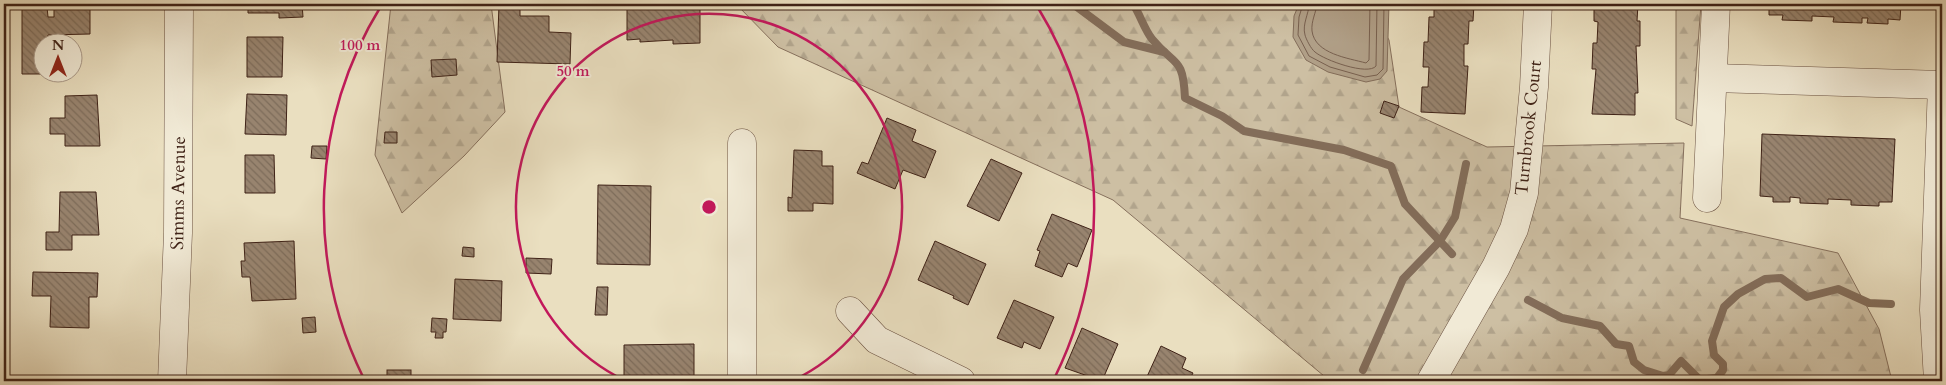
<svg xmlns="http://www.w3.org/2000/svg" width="1946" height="385" font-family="Cardo,serif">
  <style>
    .forest { fill: url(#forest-firs); stroke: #86705d }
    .water { fill: #b09f87; stroke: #836d5a }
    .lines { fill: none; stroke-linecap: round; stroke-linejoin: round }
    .shore { stroke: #78604f; stroke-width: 1 }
    .stream { stroke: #836d5a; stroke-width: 8 }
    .building { fill: url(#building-back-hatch); stroke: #3f2217 }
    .minor-casing { stroke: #6a5141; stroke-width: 29 }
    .minor { stroke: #f1ead6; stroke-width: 28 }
    .ring { fill: none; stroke: #c2185b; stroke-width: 2.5 }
    .labels { text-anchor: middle; stroke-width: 4; stroke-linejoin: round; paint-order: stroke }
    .street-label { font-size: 18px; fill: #3f2217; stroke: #f1ead6 }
    .centre { fill: #c2185b; stroke: #f1ead6; stroke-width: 2.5 }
    .ring-label { font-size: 15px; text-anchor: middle; font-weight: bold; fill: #c2185b; stroke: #f1ead6; stroke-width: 4; stroke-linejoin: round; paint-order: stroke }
  </style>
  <defs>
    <pattern id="forest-firs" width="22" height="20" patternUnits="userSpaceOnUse" patternTransform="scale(1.25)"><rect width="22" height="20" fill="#cdbfa3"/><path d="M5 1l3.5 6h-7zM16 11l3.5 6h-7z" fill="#b1a48c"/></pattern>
    <pattern id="building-back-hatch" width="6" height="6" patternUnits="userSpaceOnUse" patternTransform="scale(1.25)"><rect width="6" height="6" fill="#98846f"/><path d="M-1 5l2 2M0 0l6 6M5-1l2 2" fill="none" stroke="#7d6c5a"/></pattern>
  </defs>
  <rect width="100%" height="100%" fill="#eadfc0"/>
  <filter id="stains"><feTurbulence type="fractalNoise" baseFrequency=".004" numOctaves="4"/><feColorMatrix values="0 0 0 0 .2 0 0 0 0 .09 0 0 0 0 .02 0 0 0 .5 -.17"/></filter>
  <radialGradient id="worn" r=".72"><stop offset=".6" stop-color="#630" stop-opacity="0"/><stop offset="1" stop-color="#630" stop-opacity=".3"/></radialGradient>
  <!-- forest -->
  <g class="forest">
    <polygon points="391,4 491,4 505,112 464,156 402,213 375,155"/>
    <polygon points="736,4 1369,4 1389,40 1399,107 1487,147 1684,143 1680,218 1838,253 1879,329 1892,381 1330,381 1113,200 778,47"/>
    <polygon points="1676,4 1701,4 1692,126 1676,119"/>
  </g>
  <!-- water -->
  <polygon class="water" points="1299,4 1389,4 1387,71 1380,79 1366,82 1328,72 1306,60 1293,37 1294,16"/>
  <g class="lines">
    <!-- shore -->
    <g class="shore">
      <polyline points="1303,4 1299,17 1298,35 1309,56 1330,67 1365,77 1377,75 1383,69 1384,4"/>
      <path d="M1309 4C1309 14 1302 24 1305 35 1306 39 1311 49 1315 52 1324 60 1368 76 1376 66L1377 4"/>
      <path d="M1317 4C1316 13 1311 21 1312 31 1315 54 1348 58 1366 63L1369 60 1370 4"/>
    </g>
    <!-- stream -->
    <g class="stream">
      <polyline points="1073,4 1124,42 1164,52"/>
      <path d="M1133 4C1140 14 1144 29 1152 39 1175 67 1183 55 1185 98L1222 116 1244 131 1344 150 1391 166 1405 204 1452 254"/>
      <polyline points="1528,300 1562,318 1600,326 1616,344 1629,346 1634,362 1644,370 1663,376 1669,375 1681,361 1699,379"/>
      <polyline points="1363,370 1403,279 1440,241 1455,217 1466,164"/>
      <polyline points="1687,381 1717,378 1723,370 1723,364 1714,355 1712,341 1724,307 1738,294 1765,279 1781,278 1807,297 1838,289 1869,303 1891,304"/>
    </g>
  </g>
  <!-- building -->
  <g class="building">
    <polygon points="54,4 90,4 90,34 48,35 48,42 42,42 42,72 48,74 22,74 22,7 47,7 48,17 54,17"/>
    <polygon points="248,4 302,4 303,17 279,18 279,13 248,13"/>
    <polygon points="499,4 520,4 520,16 549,16 549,32 571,33 570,64 497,62"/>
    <polygon points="627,4 674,4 674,7 700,7 700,43 673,44 673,40 640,42 640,39 627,40"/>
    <polygon points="1423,4 1474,4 1473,21 1469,21 1468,44 1464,44 1464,66 1468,66 1465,114 1421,112 1422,87 1428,87 1429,67 1423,67 1424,42 1428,42 1429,17 1434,17 1434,9 1422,8"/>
    <polygon points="1594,4 1638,4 1637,21 1640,21 1640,46 1636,46 1638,93 1635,93 1635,115 1592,114 1596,69 1592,69 1593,43 1597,43 1598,22 1594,21"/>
    <polygon points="1769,4 1901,4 1900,20 1888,19 1888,24 1867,23 1868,18 1862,18 1862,23 1833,22 1834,17 1812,16 1812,21 1782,20 1783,15 1769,15"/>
    <polygon points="247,37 283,37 282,77 247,77"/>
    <polygon points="456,59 457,75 432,77 431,60"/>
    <polygon points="247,94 287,95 286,135 245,134"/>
    <polygon points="97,95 100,146 65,146 65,134 50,134 50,118 65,118 65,96"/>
    <polygon points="1384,101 1399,106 1394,118 1380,113"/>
    <polygon points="887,118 916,130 912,141 936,151 925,178 903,170 895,189 857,173 862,162 868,164"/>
    <polygon points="385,132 397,132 397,143 384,143"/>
    <polygon points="1762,134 1895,139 1892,202 1879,202 1879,206 1851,205 1851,200 1828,199 1828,204 1800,203 1800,198 1790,197 1790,202 1773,202 1773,197 1760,196"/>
    <polygon points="312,146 327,146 326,159 311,158"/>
    <polygon points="794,150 822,151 822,166 833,166 833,204 813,203 813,211 788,211 788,197 792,198"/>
    <polygon points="245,155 274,155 275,193 245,193"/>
    <polygon points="991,159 1022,173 999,221 967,206"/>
    <polygon points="598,185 651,186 650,265 597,264"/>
    <polygon points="60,192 96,192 99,235 72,235 72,250 46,250 46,232 59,232"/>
    <polygon points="1052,214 1092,230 1077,267 1068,263 1062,277 1035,266 1040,251 1037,250"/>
    <polygon points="294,241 296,299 252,301 250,277 242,277 241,261 245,261 244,243"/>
    <polygon points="935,241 986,264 968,305 953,298 954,296 918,280"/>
    <polygon points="463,247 474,248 474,257 462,256"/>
    <polygon points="526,258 552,259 551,274 526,273"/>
    <polygon points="33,272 98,273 97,297 89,297 89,328 50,327 51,296 32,296"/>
    <polygon points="455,279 502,281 501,321 453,319"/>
    <polygon points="597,287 608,287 607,315 595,315"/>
    <polygon points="1014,300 1054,317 1040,349 1024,342 1022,348 997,338"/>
    <polygon points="315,317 316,332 303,333 302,318"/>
    <polygon points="432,318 447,319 446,332 443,332 443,338 435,338 436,332 431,332"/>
    <polygon points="1082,328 1118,344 1102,381 1065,368"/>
    <polygon points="694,344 694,376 624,376 624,345"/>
    <polygon points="1161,346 1186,358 1182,368 1193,373 1189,381 1145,381"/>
    <rect x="387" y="370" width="24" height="11"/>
    <rect x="218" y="378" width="30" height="3"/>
  </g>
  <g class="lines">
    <!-- minor casing -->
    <g class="minor-casing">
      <g id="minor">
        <polyline points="1713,78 1942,85"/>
        <polyline points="1707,198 1716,4"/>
        <polyline points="850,311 877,340 961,381"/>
        <polyline points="172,381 178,233 179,4"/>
        <polyline points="742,381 742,143"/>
        <polyline points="1431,381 1496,267 1514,229 1524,193 1534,87 1538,4"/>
        <polyline points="1938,381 1934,310 1942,85"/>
      </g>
    </g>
    <!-- minor -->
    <use href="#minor" class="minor"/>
  </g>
  <!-- distance rings -->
  <g class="ring">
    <path d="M626 381A193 193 0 1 1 792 381"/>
    <path d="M364 379A385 385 0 0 1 381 6M1037 6A385 385 0 0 1 1054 379"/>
  </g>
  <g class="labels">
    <!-- street labels -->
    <g class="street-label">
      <text transform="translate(1528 128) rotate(-84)" y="6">Turnbrook Court</text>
      <text transform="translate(178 193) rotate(-89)" y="6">Simms Avenue</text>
    </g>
  </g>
  <circle cx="709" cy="207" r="8" class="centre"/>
  <g class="ring-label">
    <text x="360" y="50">100 m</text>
    <text x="573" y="76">50 m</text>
  </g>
  <!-- margin -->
  <rect width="1946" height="385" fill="none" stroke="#eadfc0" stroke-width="20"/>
  <rect x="5" y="5" width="1936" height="375" fill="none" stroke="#3f2217" stroke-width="2.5"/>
  <rect x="10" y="10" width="1926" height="365" fill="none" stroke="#3f2217"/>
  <!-- north arrow -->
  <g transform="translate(58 58)"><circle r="24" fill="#f1ead6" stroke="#aa9a8a"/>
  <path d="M0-4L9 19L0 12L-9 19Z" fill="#8f2418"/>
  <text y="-8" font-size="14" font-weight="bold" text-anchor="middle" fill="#3f2217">N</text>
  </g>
  <rect width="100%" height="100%" filter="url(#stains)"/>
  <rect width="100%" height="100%" fill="url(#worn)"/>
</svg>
